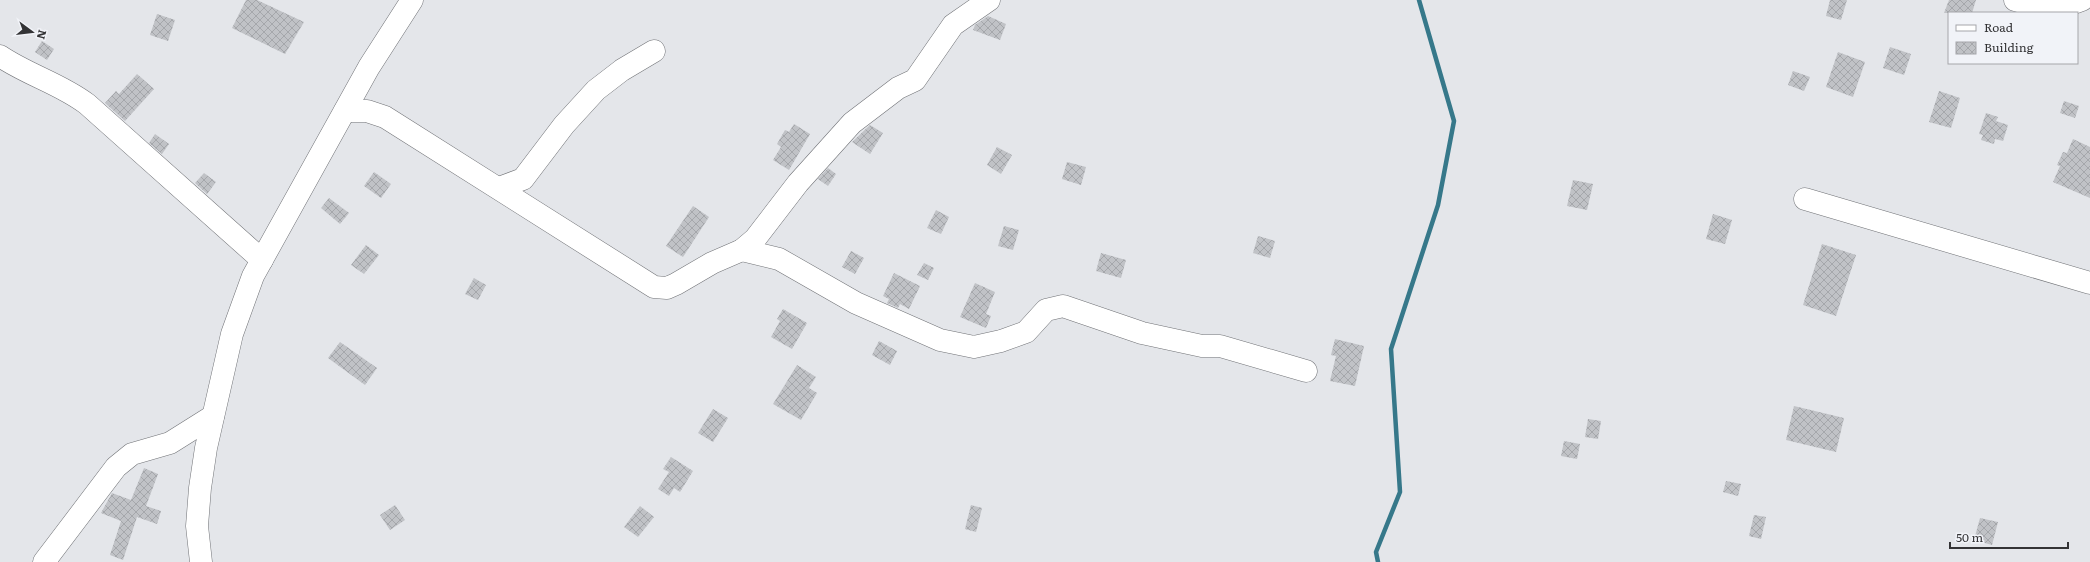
<svg xmlns="http://www.w3.org/2000/svg" width="2090" height="562" font-family="Literata,serif">
  <style>
    .lines { fill: none; stroke-linecap: round; stroke-linejoin: round }
    .stream { stroke: #36788a; stroke-width: 4.5 }
    .building { fill: url(#building-cross-hatch) }
    .minor-casing { stroke: #707276; stroke-width: 23 }
    .minor { stroke: #fff; stroke-width: 22 }
  </style>
  <defs>
    <pattern id="building-cross-hatch" width="8" height="8" patternUnits="userSpaceOnUse"><rect width="8" height="8" fill="#c0c2c6"/><path d="M0 0l8 8M0 8l8-8" fill="none" stroke="#a5a7ab"/></pattern>
  </defs>
  <rect width="100%" height="100%" fill="#e4e6ea"/>
  <g class="lines">
    <!-- stream -->
    <polyline class="stream" points="1378,562 1376,552 1400,492 1391,349 1438,205 1454,121 1419,0"/>
  </g>
  <!-- building -->
  <g class="building">
    <polygon points="246,0 257,0 304,22 285,54 232,28"/>
    <polygon points="1830,0 1847,0 1841,20 1826,16"/>
    <polygon points="1949,0 1976,0 1972,13 1944,13"/>
    <polygon points="157,14 175,20 168,41 150,35"/>
    <polygon points="988,16 1006,24 1000,40 973,30 975,25"/>
    <polygon points="42,41 54,49 47,60 35,52"/>
    <polygon points="1890,47 1911,54 1904,75 1883,68"/>
    <polygon points="1838,52 1865,62 1853,97 1826,87"/>
    <polygon points="1793,71 1810,77 1804,91 1788,85"/>
    <polygon points="137,74 154,89 125,121 105,103 116,91 119,94"/>
    <polygon points="1939,91 1960,98 1951,128 1929,122"/>
    <polygon points="2064,101 2079,106 2075,118 2060,113"/>
    <polygon points="1986,113 1998,117 1996,121 2008,125 2003,141 1995,139 1994,144 1981,140 1983,135 1979,134"/>
    <polygon points="794,124 810,134 789,170 773,160 781,147 777,144 785,130 789,132"/>
    <polygon points="870,125 883,133 870,154 852,142"/>
    <polygon points="155,134 169,144 162,154 149,143"/>
    <polygon points="2073,139 2090,147 2090,198 2053,182 2060,166 2057,165 2063,152 2067,153"/>
    <polygon points="997,147 1012,155 1001,174 987,165"/>
    <polygon points="1067,162 1086,167 1081,185 1062,179"/>
    <polygon points="828,168 836,174 828,186 818,179"/>
    <polygon points="374,172 391,184 381,198 364,186"/>
    <polygon points="204,173 216,182 207,194 195,183"/>
    <polygon points="1573,180 1593,184 1587,210 1567,206"/>
    <polygon points="329,198 349,213 340,224 321,208"/>
    <polygon points="693,206 709,217 683,257 666,246"/>
    <polygon points="936,210 949,217 941,234 927,228"/>
    <polygon points="1713,214 1732,220 1725,244 1706,239"/>
    <polygon points="1004,226 1019,230 1013,250 998,246"/>
    <polygon points="1258,236 1275,241 1270,258 1253,253"/>
    <polygon points="1822,244 1856,255 1836,316 1803,305"/>
    <polygon points="366,245 379,255 364,274 351,265"/>
    <polygon points="851,251 864,258 855,274 842,267"/>
    <polygon points="1101,253 1126,260 1121,278 1096,271"/>
    <polygon points="924,263 934,268 928,280 917,275"/>
    <polygon points="894,273 920,286 909,309 900,304 898,308 887,303 889,299 883,296"/>
    <polygon points="474,278 486,285 478,300 465,294"/>
    <polygon points="975,283 995,292 986,314 991,316 986,328 960,317"/>
    <polygon points="783,309 807,323 792,349 771,337 780,321 777,319"/>
    <polygon points="1335,339 1364,346 1355,386 1330,381 1336,356 1331,355"/>
    <polygon points="879,341 897,351 890,365 872,355"/>
    <polygon points="340,342 377,368 365,385 328,358"/>
    <polygon points="797,365 816,377 809,388 817,393 801,420 773,404"/>
    <polygon points="1794,406 1844,418 1836,452 1786,440"/>
    <polygon points="713,409 728,418 713,442 698,433"/>
    <polygon points="1588,419 1601,421 1598,439 1585,437"/>
    <polygon points="1564,441 1580,444 1577,459 1561,456"/>
    <polygon points="671,457 693,471 680,492 674,488 669,496 658,489 669,472 663,469"/>
    <polygon points="144,468 158,474 146,506 161,511 157,524 137,517 123,560 110,555 121,521 101,513 112,493 131,500"/>
    <polygon points="1726,481 1741,484 1738,496 1723,492"/>
    <polygon points="395,505 405,520 390,530 380,515"/>
    <polygon points="971,505 982,508 976,532 965,529"/>
    <polygon points="640,506 654,517 638,537 624,527"/>
    <polygon points="1754,515 1766,517 1761,539 1749,536"/>
    <polygon points="1980,518 1998,522 1992,545 1974,540"/>
  </g>
  <g class="lines">
    <!-- minor casing -->
    <g class="minor-casing">
      <g id="minor">
        <polyline points="2015,0 2052,11 2082,0"/>
        <path d="M0 56C28 75 61 84 87 104L262 260"/>
        <polyline points="345,111 367,111 385,117 654,287 667,288 676,284 712,263 742,250 755,239 798,183 852,123 898,88 915,80 953,25 989,0"/>
        <polyline points="499,188 523,179 564,125 596,90 622,70 654,51"/>
        <polyline points="1805,199 2090,283"/>
        <polyline points="742,250 779,259 856,303 940,340 974,347 1001,341 1026,332 1046,310 1063,306 1142,333 1202,346 1220,346 1306,371"/>
        <polyline points="44,562 116,467 132,454 170,443 213,416"/>
        <polyline points="201,562 197,526 200,488 206,448 232,334 253,276 369,67 412,0"/>
      </g>
    </g>
    <!-- minor -->
    <use href="#minor" class="minor"/>
  </g>
  <!-- legend -->
  <rect x="1948" y="12" width="130" height="52" fill="#f1f3f8" stroke="#a5a6aa"/>
  <rect x="1956" y="25" width="20" height="6" fill="#ffffff" stroke="#a5a6aa"/>
  <text x="1984" y="32" font-size="12" fill="#333335">Road</text>
  <rect x="1956" y="42" width="20" height="12" fill="url(#building-cross-hatch)" stroke="#a5a6aa"/>
  <text x="1984" y="52" font-size="12" fill="#333335">Building</text>
  <!-- north arrow -->
  <g transform="translate(32 32) rotate(105)" stroke="#f1f3f8" stroke-width="3" paint-order="stroke">
  <path d="M0-3L7 15L0 10L-7 15Z" fill="#333335"/>
  <text y="-6" font-size="11" font-weight="bold" text-anchor="middle" fill="#333335">N</text>
  </g>
  <!-- scale -->
  <path d="M1950 542v6h118v-6" fill="none" stroke="#333335" stroke-width="2"/>
  <text x="1956" y="542" font-size="12" fill="#333335" stroke="#f1f3f8" stroke-width="3" paint-order="stroke">50 m</text>
</svg>
